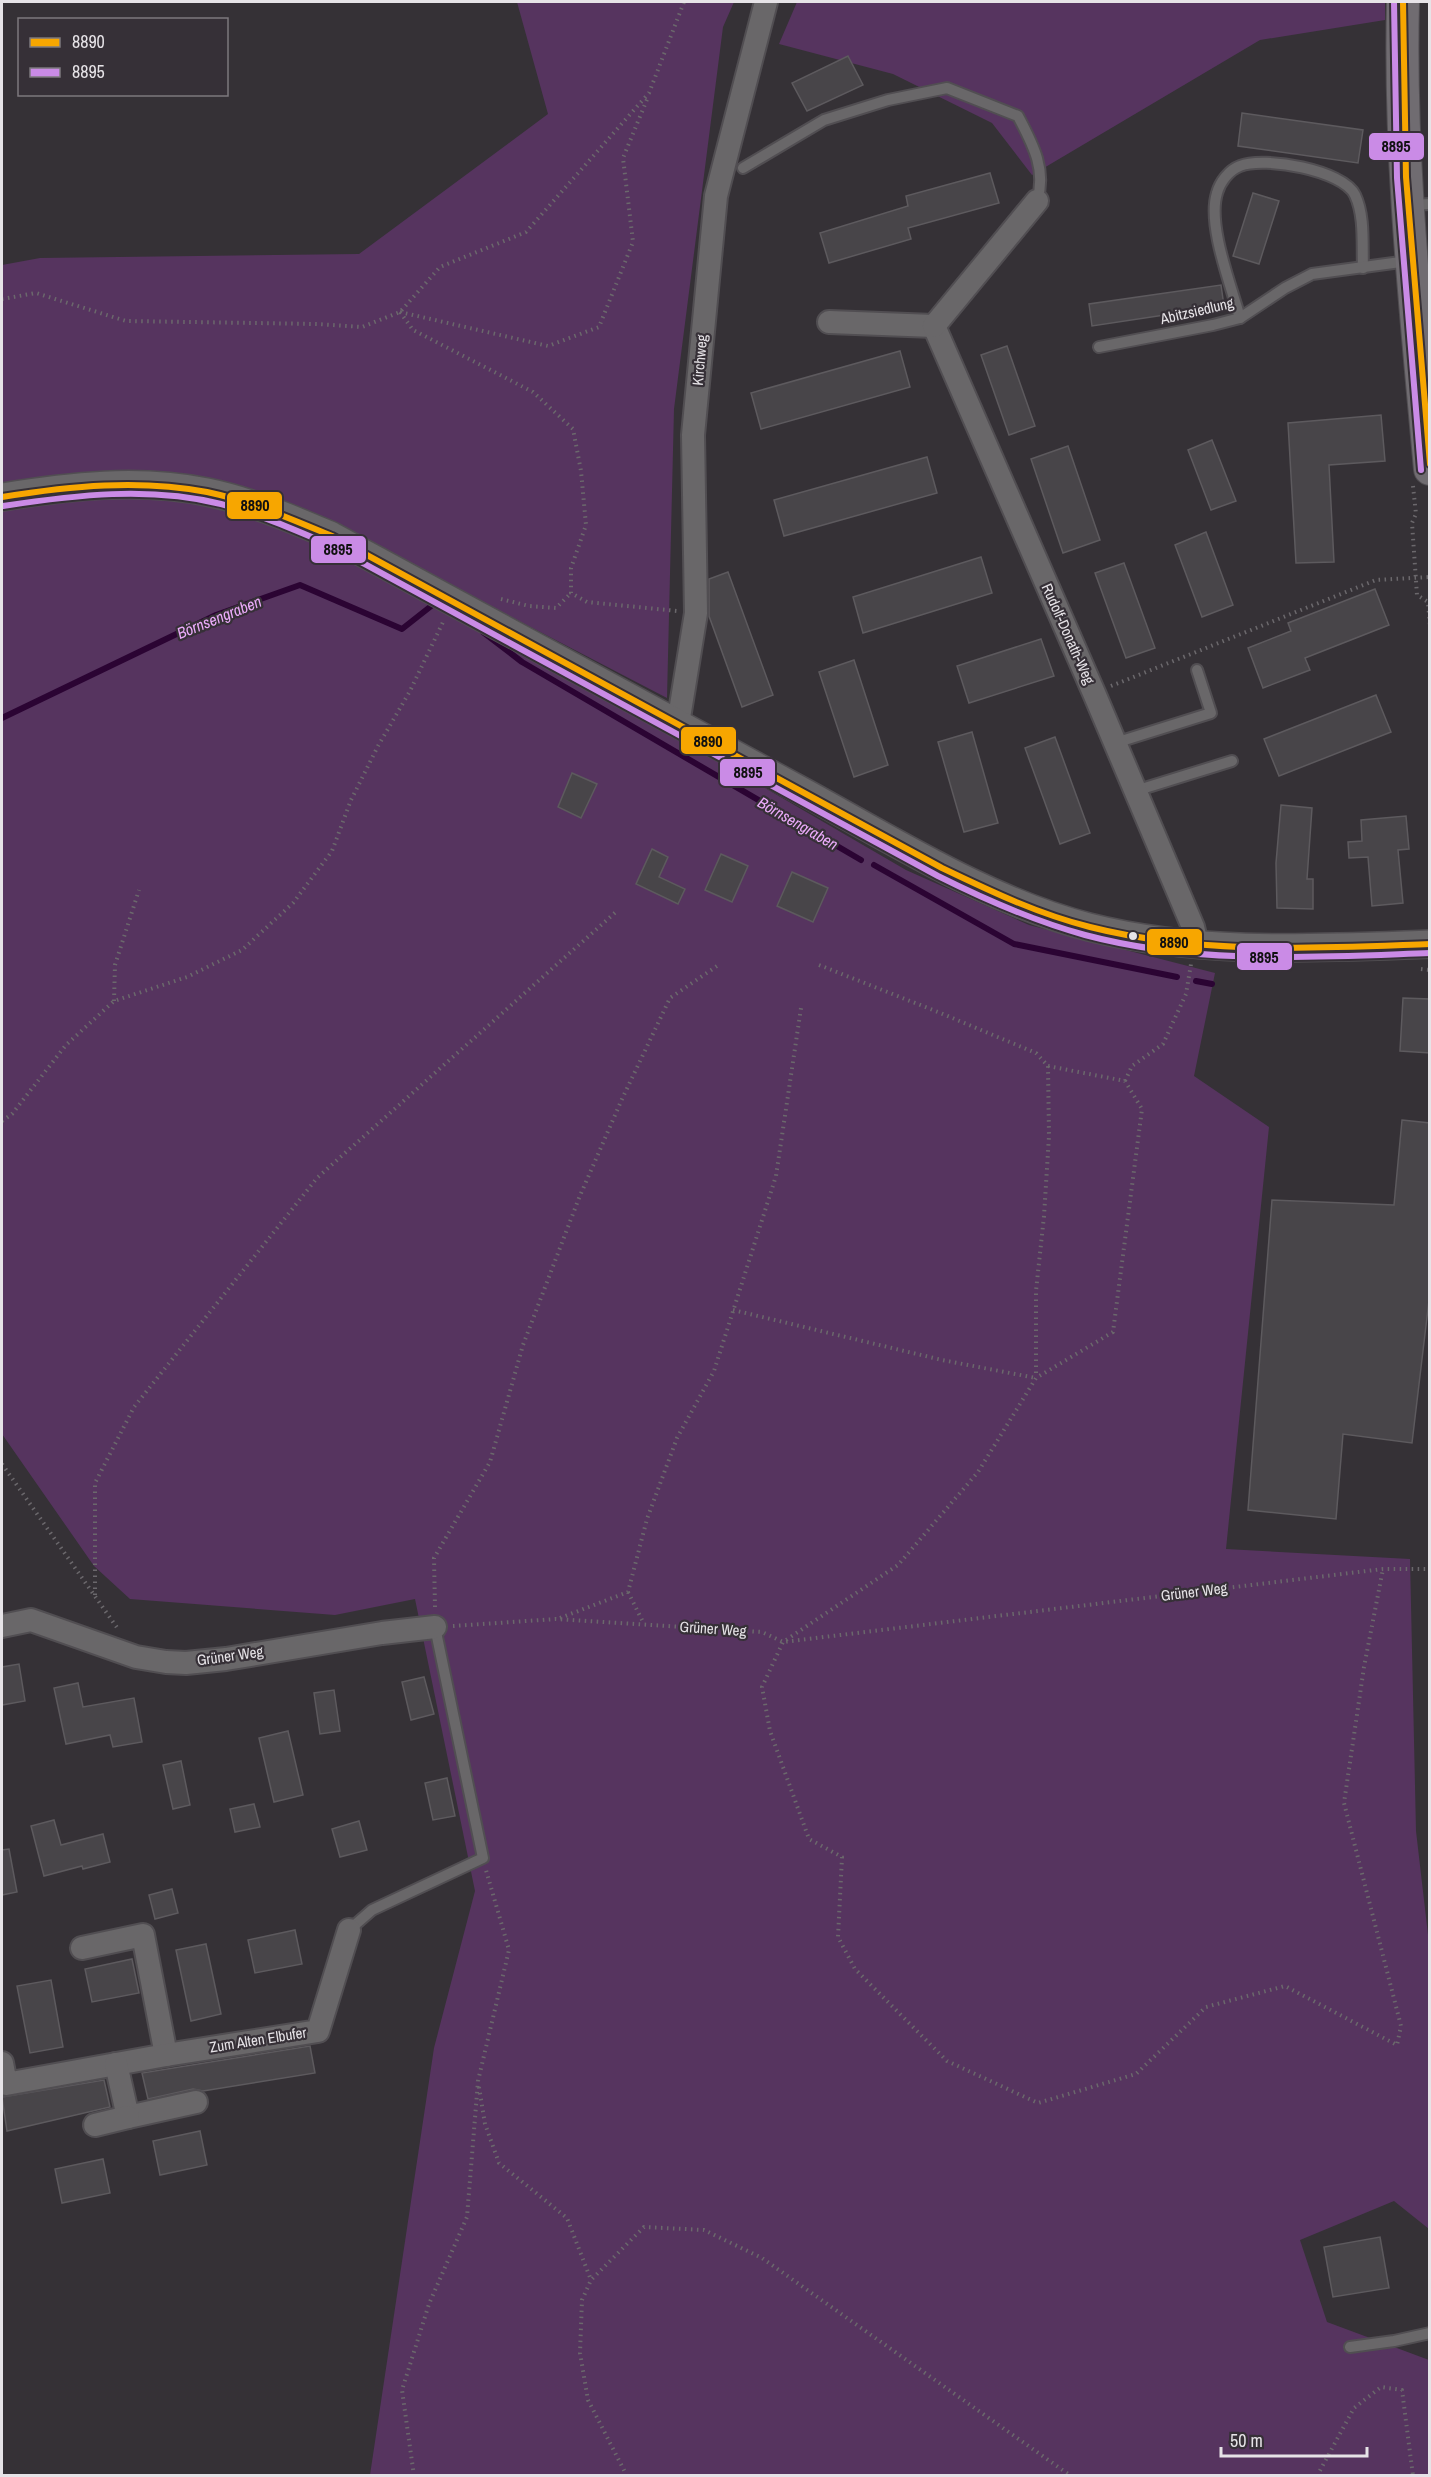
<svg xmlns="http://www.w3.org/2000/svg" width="1431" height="2477" font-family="'Archivo Narrow',sans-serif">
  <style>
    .green { fill: #56345f }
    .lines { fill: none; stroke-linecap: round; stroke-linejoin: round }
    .stream { stroke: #2b0433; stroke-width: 6 }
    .building { fill: #484549; stroke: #5d5a5e; stroke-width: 1.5 }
    .service-casing { stroke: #514e52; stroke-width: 14 }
    .minor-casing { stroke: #514e52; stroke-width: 26 }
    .tertiary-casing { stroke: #514e52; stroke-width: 30 }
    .secondary-casing { stroke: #514e52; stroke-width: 34 }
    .path { stroke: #6b686c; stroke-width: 4; stroke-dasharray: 1.5 4.5; stroke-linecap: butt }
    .service { stroke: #696769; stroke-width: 10 }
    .minor { stroke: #696769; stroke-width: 22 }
    .tertiary { stroke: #696769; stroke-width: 27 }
    .secondary { stroke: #706c71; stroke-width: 32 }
    .bus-1-casing { stroke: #363037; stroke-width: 10 }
    .bus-2-casing { stroke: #363037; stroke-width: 10 }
    .bus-1 { stroke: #f7a600; stroke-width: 6 }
    .bus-2 { stroke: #ca8be6; stroke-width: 6 }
    .bus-dot { fill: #e6e3e7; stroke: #363037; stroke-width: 2 }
    .labels { text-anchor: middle; stroke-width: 4.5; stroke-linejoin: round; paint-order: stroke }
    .street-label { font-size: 15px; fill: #e6e3e7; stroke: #363037 }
    .water-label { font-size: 16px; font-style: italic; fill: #ebabfa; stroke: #363037 }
    .line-badge { stroke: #363037; stroke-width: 2 }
    .pale-badge-label { font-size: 16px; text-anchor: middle; font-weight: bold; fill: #111 }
  </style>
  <rect width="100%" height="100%" fill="#353136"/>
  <!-- green -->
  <g class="green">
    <polygon points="517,2 734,2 723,27 674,409 667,698 496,609 491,633 573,683 753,781 906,870 1029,925 1215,973 1194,1076 1269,1127 1226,1549 1410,1559 1416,1831 1430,1952 1429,2229 1394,2201 1300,2240 1327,2322 1429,2360 1429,2475 370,2475 434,2048 475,1891 415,1599 335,1615 130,1599 94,1566 2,1434 2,265 40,258 359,254 548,114"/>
    <polygon points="797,2 1385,2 1385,20 1260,40 1032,175 992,123 893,74 779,44"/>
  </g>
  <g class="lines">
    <!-- stream -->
    <g class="stream">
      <polyline points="483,632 522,662 861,860"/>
      <polyline points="2,718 216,615 300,585 402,629 435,603"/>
      <polyline points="874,865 1014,944 1177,977"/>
      <polyline points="1196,981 1212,984"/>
    </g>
  </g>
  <!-- building -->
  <g class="building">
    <polygon points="848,56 863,85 807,111 792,83"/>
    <polygon points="1242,113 1363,130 1358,163 1238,146"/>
    <polygon points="990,173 999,203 908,228 911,239 829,263 820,233 908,206 906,196"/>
    <polygon points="1253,193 1279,201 1259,264 1233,256"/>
    <polygon points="1221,285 1224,306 1092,326 1089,304"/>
    <polygon points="1007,346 1035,426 1009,435 981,355"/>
    <polygon points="900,351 910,387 761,429 751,393"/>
    <polygon points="1381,415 1385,461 1329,465 1334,562 1296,563 1288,423"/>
    <polygon points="1212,440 1236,501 1211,510 1188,450"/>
    <polygon points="1068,446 1100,540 1063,553 1031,459"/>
    <polygon points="927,457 937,493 784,536 774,500"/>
    <polygon points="1206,532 1233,605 1202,617 1175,545"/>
    <polygon points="981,557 992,593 863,633 853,597"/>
    <polygon points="1124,563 1155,648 1126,658 1095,573"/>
    <polygon points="728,572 773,695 742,707 709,616 709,579"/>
    <polygon points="1375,589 1389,625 1305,658 1310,670 1263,688 1248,648 1291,631 1288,623"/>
    <polygon points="1041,639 1054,676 969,703 957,666"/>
    <polygon points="854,660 888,765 854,777 819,672"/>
    <polygon points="1376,695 1391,732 1279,776 1264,739"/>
    <polygon points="972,732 998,823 964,832 938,742"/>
    <polygon points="1055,737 1090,833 1060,844 1025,748"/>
    <polygon points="572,773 597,784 581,818 558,807"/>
    <polygon points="1281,805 1312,808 1307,879 1313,879 1313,909 1277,908 1276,863"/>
    <polygon points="1406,816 1409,849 1398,850 1403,903 1372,906 1368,857 1349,858 1348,842 1362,841 1361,820"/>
    <polygon points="652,849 668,857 659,877 685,889 678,904 636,884"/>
    <polygon points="721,854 748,866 732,902 705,890"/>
    <polygon points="792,872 828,888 813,922 777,906"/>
    <polygon points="1403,998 1430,999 1430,1053 1400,1051"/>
    <polygon points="1402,1120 1430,1123 1430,1292 1412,1443 1343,1434 1336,1519 1248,1510 1272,1200 1394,1205"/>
    <polygon points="19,1664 25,1701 2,1705 2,1667"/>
    <polygon points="424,1677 434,1714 411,1720 402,1682"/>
    <polygon points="78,1683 83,1707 134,1698 142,1742 113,1747 110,1735 66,1744 54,1688"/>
    <polygon points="334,1690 340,1731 320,1734 314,1693"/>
    <polygon points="288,1731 303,1795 274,1802 259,1738"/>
    <polygon points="181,1761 190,1805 173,1809 163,1765"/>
    <polygon points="447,1778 455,1816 433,1820 425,1783"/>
    <polygon points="254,1804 260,1827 235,1832 230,1809"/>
    <polygon points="54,1820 61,1845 103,1834 110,1862 83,1869 82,1866 44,1876 31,1826"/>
    <polygon points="359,1821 367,1850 340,1857 332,1829"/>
    <polygon points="9,1849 17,1892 2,1895 2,1850"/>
    <polygon points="172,1889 178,1913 155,1919 149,1895"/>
    <polygon points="295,1930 302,1964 255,1973 248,1940"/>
    <polygon points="206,1944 221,2014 191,2021 176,1950"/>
    <polygon points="132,1959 139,1993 92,2002 85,1969"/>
    <polygon points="51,1980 63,2047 30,2053 17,1986"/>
    <polygon points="310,2046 315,2073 203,2091 193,2089 148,2099 142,2073"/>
    <polygon points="104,2080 110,2107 7,2131 2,2097"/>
    <polygon points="200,2131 207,2165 160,2175 153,2141"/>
    <polygon points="103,2159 110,2193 62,2203 55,2169"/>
    <polygon points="1380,2237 1389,2288 1333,2297 1324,2247"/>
  </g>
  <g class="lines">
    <!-- service casing -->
    <g class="service-casing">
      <g id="service">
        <path d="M743 168 824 120 888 100 947 88 1018 116C1032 143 1047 169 1037 201"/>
        <polyline points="1411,205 1430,204"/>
        <path d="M1240 318C1231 285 1207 225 1217 193 1220 182 1229 170 1240 166 1264 156 1343 170 1355 195 1365 216 1362 245 1363 268"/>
        <polyline points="1099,347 1213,325 1240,318 1285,288 1312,274 1408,261"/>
        <polyline points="1115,743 1211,713 1197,670"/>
        <polyline points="1135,791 1232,761"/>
        <polyline points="349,1930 372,1910 483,1858 435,1627"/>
        <polyline points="1350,2347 1394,2341 1430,2333"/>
      </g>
    </g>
    <!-- minor casing -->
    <g class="minor-casing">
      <g id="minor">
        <polyline points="829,322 934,326"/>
        <polyline points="934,326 1094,693 1193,927 1197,944"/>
        <polyline points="934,326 1037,201"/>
        <polyline points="678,724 696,613 693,435 716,196 766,2"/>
        <polyline points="2,1626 31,1620 136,1657 166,1662 186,1663 226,1659 382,1633 435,1627"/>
        <polyline points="82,1948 143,1935 166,2055"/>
        <polyline points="2,2063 6,2084 166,2055 318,2031 349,1930"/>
        <polyline points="116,2064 128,2117 196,2102"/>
        <polyline points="95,2125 128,2117"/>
      </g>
    </g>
    <!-- tertiary casing -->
    <g class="tertiary-casing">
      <path id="tertiary" d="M2 497C69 486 139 478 207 492 251 501 292 519 332 536 489 620 645 706 802 791 892 840 990 902 1089 927 1199 955 1317 948 1430 944"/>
    </g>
    <!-- secondary casing -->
    <g class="secondary-casing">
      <path id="secondary" d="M1403 2C1399 158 1416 314 1430 469"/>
    </g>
    <!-- path -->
    <g class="path">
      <polyline points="2,299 36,293 126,321 317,324 362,327 400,312 440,267 526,232 649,93 684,2"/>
      <polyline points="400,312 413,330 533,392 573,429 581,471 586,525 571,568 571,593 587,602 677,611"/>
      <polyline points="400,312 548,346 599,327 633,242 623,158 648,97"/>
      <polyline points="1413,486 1416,514 1412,523 1417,595 1428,602 1430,626"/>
      <polyline points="501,599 529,606 556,608 571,593"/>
      <polyline points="1111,686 1376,580 1430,577"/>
      <polyline points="819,965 938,1012 1036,1053 1048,1066 1049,1136 1044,1216 1036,1291 1036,1377"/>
      <polyline points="1421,969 1430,970"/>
      <polyline points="114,1001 115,965 139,890"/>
      <polyline points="1048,1066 1125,1081 1142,1109 1113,1332 1036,1378 978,1472 898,1565 783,1642 762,1687 770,1731 809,1839 842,1857 838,1937 855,1969 947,2061 1038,2103 1136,2074 1206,2007 1285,1986 1397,2045 1401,2026 1344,1803 1364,1667 1383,1569"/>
      <polyline points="1125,1081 1132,1066 1163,1044 1186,994 1191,964"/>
      <polyline points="2,1121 12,1114 66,1045 114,1001 187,977 242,950 293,903 332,851 351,800 378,746 410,691 444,620"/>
      <polyline points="733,1310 942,1360 1036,1378"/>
      <polyline points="2,1464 118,1629"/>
      <polyline points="628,1592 644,1624"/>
      <polyline points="95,1595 95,1483 134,1407 317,1178 618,910"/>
      <polyline points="435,1607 434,1558 490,1462 523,1345 579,1198 622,1099 670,998 720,964"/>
      <polyline points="560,1618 628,1592 647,1519 677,1438 714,1371 776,1176 801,1008"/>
      <polyline points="453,1626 556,1619 762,1632 783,1642 1383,1569 1430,1569"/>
      <polyline points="479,2087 485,2124 499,2163 567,2218 591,2280"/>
      <polyline points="414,2476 402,2390 429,2304 467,2217 478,2081 509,1950 486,1870"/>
      <polyline points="627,2476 588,2400 580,2353 582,2300 591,2280 644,2227 704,2230 762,2258 1071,2476"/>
      <polyline points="1317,2476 1354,2408 1381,2387 1402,2390 1413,2476"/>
    </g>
    <!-- service -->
    <use href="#service" class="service"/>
    <!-- minor -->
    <use href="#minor" class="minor"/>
    <!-- tertiary -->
    <use href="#tertiary" class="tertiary"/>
    <!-- secondary -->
    <use href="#secondary" class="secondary"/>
    <!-- bus-1 casing -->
    <g class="bus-1-casing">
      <g id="bus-1">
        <polyline points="1403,2 1406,177 1430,464"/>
        <path d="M2 497C70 486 139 479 207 492 250 501 291 519 332 536L942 868C990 891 1038 914 1090 927 1201 955 1316 948 1430 944"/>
      </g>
    </g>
    <!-- bus-2 casing -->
    <g class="bus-2-casing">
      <g id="bus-2">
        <polyline points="1394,2 1397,178 1421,470"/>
        <path d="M3 506C75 495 149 486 221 504 258 514 293 529 328 544L938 876C986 900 1034 921 1085 935 1197 965 1316 957 1430 953"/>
      </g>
    </g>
    <!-- bus-1 -->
    <use href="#bus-1" class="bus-1"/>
    <!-- bus-2 -->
    <use href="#bus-2" class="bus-2"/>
  </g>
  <!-- markers -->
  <circle class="bus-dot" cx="1133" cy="936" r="5"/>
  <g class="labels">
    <!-- street labels -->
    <g class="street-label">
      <text transform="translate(1197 311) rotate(-13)" y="5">Abitzsiedlung</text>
      <text transform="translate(700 360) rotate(-85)" y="5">Kirchweg</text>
      <text transform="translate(1068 634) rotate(66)" y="5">Rudolf-Donath-Weg</text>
      <text transform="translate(1194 1592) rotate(-7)" y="5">Grüner Weg</text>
      <text transform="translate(713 1629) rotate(4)" y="5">Grüner Weg</text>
      <text transform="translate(230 1656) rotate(-8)" y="5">Grüner Weg</text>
      <text transform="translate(258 2040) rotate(-9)" y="5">Zum Alten Elbufer</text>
    </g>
    <!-- water labels -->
    <g class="water-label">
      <text transform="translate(219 617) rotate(-22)" y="6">Börnsengraben</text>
      <text transform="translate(798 823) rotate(30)" y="6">Börnsengraben</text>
    </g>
  </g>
  <g class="line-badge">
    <rect x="1368" y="132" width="57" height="29" rx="6" fill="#ca8be6"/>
    <rect x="226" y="491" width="57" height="29" rx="6" fill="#f7a600"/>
    <rect x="310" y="535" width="57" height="29" rx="6" fill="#ca8be6"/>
    <rect x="680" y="726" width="57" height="29" rx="6" fill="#f7a600"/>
    <rect x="719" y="758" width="57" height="29" rx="6" fill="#ca8be6"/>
    <rect x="1146" y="928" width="57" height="28" rx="6" fill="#f7a600"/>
    <rect x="1236" y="942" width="57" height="29" rx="6" fill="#ca8be6"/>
  </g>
  <g class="pale-badge-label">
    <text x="1396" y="152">8895</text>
    <text x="255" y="511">8890</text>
    <text x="338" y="555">8895</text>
    <text x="708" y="747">8890</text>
    <text x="748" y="778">8895</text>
    <text x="1174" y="948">8890</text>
    <text x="1264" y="963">8895</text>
  </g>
  <!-- border -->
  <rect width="1431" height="2477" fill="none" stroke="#e6e3e7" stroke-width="6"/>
  <!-- legend -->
  <rect x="18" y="18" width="210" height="78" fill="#363037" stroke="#7c787d" stroke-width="1.5"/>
  <rect x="30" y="38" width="30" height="9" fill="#f7a600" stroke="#7c787d" stroke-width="1.5"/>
  <text x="72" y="48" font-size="18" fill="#e6e3e7">8890</text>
  <rect x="30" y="68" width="30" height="9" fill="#ca8be6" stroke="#7c787d" stroke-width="1.5"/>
  <text x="72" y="78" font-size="18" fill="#e6e3e7">8895</text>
  <!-- scale -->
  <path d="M1221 2447v9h146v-9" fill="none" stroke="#e6e3e7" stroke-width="3"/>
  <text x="1230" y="2447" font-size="18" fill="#e6e3e7" stroke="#363037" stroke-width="4.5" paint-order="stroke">50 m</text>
</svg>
